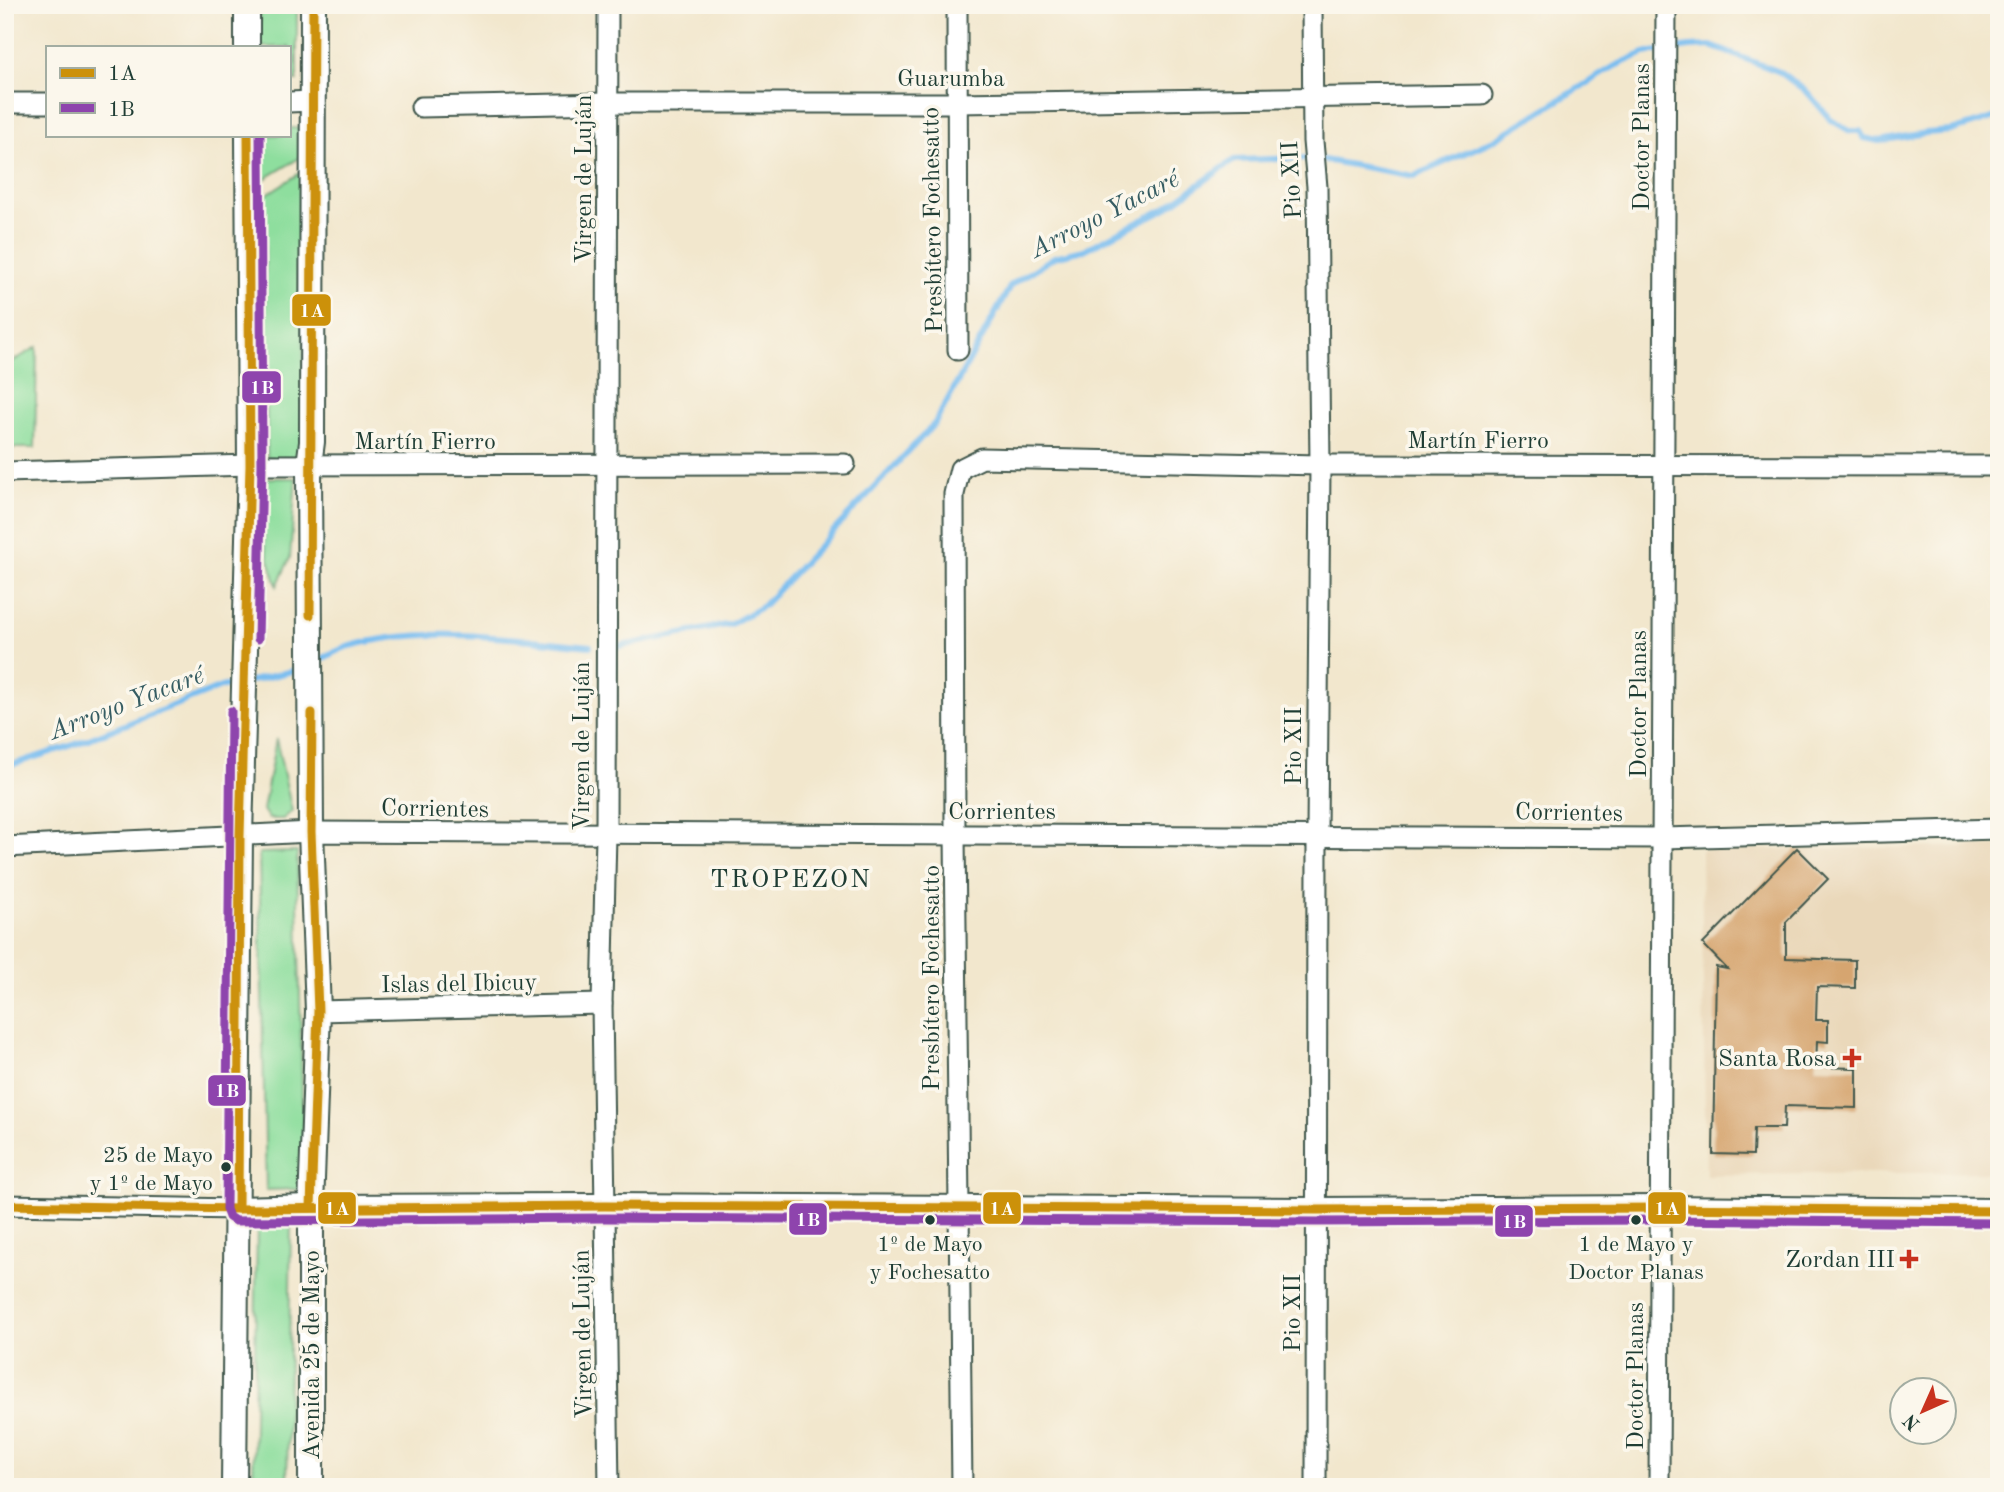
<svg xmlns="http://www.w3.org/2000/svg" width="2004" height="1492" font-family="'Old Standard TT',serif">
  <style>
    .built { fill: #ead8ba }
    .green { fill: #8ede9e; stroke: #568e69; stroke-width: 2 }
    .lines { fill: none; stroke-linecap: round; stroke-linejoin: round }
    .stream { stroke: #7abef0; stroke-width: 6 }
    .building { fill: #d6a56f }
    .minor-casing { stroke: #3f564b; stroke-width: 23 }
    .major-casing { stroke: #3f564b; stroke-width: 28 }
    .minor { stroke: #fff; stroke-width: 19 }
    .major { stroke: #fff; stroke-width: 24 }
    .bus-1-casing { stroke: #fbf7ec; stroke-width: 14 }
    .bus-2-casing { stroke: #fbf7ec; stroke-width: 14 }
    .bus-1 { stroke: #cc910a; stroke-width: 9 }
    .bus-2 { stroke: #8e44ad; stroke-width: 9 }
    .poi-dot { fill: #c8321e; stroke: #fbf7ec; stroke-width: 2.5 }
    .bus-dot { fill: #1f3d34; stroke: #fbf7ec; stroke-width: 2.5 }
    .labels { text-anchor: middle; stroke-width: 7; stroke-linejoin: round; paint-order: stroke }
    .bus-label { font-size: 22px; fill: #1f3d34; stroke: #fbf7ec }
    .street-label { font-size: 24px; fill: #1f3d34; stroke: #fbf7ec }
    .poi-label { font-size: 24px; fill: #1f3d34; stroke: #fbf7ec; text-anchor: end }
    .water-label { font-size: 26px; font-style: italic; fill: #365d63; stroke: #fbf7ec }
    .neighbourhood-label { font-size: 26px; letter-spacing: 2px; fill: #1f3d34; stroke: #fbf7ec }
    .line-badge { stroke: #fbf7ec; stroke-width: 2.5 }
    .badge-label { font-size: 19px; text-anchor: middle; font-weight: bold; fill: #fff }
  </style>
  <rect width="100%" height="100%" fill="#fbf7ec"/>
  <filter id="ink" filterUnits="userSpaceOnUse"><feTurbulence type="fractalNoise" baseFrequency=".0143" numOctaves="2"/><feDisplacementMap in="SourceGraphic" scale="14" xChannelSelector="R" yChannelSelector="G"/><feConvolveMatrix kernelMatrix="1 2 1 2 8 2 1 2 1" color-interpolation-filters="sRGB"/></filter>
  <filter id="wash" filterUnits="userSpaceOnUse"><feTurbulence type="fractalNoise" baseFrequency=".00686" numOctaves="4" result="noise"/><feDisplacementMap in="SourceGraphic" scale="28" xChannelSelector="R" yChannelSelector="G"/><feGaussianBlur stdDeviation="1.57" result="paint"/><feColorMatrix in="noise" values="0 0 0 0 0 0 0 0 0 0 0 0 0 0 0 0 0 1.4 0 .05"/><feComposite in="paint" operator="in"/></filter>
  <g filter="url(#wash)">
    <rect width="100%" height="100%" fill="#f2e7cd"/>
    <!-- built -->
    <polygon class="built" points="1998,846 1999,1172 1706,1175 1701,850"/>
    <!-- green -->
    <g class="green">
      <polygon points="260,5 297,5 297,81 289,81 289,47 260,47"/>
      <polygon points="289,128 304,128 311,151 261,181 261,135 289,135"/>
      <polygon points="303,171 304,459 267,458 264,196"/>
      <polygon points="37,347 35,448 5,448 5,366"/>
      <polygon points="261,478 296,478 290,558 277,586 264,543"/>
      <polygon points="276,739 292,811 283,819 269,819 263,810"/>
      <polygon points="297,852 304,1189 266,1190 259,853"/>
      <polygon points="257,1224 291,1225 287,1487 253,1487"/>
    </g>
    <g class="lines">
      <!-- stream -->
      <g class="stream">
        <polyline points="616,647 731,624 763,606 935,423 1011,285 1054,257 1084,250 1166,208 1234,160 1313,158 1414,176 1494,140 1615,66 1644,53 1690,47 1711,46 1780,72 1808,93 1831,120 1850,131 1860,131 1864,138 1879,141 1926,133 1951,131 1999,116"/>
        <path d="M317 661C327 657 337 650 347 647 426 624 510 639 590 646"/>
        <polyline points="251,681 305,668"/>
        <polyline points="5,767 76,744 221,687 240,683"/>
      </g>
    </g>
    <g id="blocks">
      <!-- building -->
      <polygon class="building" points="1797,848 1828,879 1786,922 1786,958 1855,960 1855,988 1817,987 1816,1020 1828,1020 1828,1042 1817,1041 1816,1067 1857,1068 1857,1108 1785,1106 1784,1128 1754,1128 1753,1155 1713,1154 1716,967 1727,969 1703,944"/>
    </g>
  </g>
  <g filter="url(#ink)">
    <use href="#blocks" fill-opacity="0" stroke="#3f564b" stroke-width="2"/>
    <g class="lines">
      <!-- minor casing -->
      <g class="minor-casing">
        <g id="minor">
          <polyline points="608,5 606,835 602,1004 609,1487"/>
          <polyline points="957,5 958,350"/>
          <polyline points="1312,5 1313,141 1317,187 1320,465 1317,834 1316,1487"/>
          <polyline points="289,102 313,101"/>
          <polyline points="5,103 47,103"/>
          <polyline points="421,107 608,103 956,103 1482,95"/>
          <polyline points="5,472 250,465 845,464"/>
          <polyline points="5,847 311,832 1662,838 1999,829"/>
          <polyline points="318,1011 602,1004"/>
          <polyline points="5,1205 238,1209"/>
          <polyline points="962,1487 955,835 954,494 960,469 982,458 1320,465 1999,466"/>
          <polyline points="1659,1487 1666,5"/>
        </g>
      </g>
      <!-- major casing -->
      <g class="major-casing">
        <g id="major">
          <polyline points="247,5 247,47"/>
          <polyline points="238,1209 311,1207 605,1206 1317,1210 1661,1208 1999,1211"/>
          <polyline points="234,1487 240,836 250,465 248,135"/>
          <polyline points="311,1487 311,1207 318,1011 311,832 309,465 312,442 313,5"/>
        </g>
      </g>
      <!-- minor -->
      <use href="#minor" class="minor"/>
      <!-- major -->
      <use href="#major" class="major"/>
      <!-- bus-1 casing -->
      <g class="bus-1-casing">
        <g id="bus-1">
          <polyline points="310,615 313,5"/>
          <polyline points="5,1205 238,1209 605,1206 1317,1210 1661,1208 1999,1211"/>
          <polyline points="311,1207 318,1011 311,832 312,713"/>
          <polyline points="238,1209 240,836 250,465 248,135"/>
        </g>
      </g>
      <!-- bus-2 casing -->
      <g class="bus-2-casing">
        <g id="bus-2">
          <polyline points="258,639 262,465 260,135"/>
          <polyline points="231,711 226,1209 229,1217 235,1221 605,1218 1317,1222 1661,1220 1999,1223"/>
        </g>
      </g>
      <!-- bus-1 -->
      <use href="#bus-1" class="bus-1"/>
      <!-- bus-2 -->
      <use href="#bus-2" class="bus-2"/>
    </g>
  </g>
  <!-- markers -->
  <g class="poi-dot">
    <path d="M1848.5 1047.5h7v7h7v7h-7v7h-7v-7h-7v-7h7z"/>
    <path d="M1905.5 1248.5h7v7h7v7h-7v7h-7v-7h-7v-7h7z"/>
  </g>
  <g class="bus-dot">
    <circle cx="226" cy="1167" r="6"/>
    <circle cx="930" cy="1220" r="6"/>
    <circle cx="1636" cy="1220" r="6"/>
  </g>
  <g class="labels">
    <!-- bus labels -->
    <g class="bus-label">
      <text x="213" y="1162" text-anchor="end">25 de Mayo<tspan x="213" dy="28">y 1º de Mayo</tspan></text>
      <text x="930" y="1251">1º de Mayo<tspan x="930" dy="28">y Fochesatto</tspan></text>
      <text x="1636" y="1251">1 de Mayo y<tspan x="1636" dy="28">Doctor Planas</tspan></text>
    </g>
    <!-- street labels -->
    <g class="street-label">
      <text x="951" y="86">Guarumba</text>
      <text transform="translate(1641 137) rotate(-90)" y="8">Doctor Planas</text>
      <text transform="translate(583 179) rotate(-90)" y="8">Virgen de Luján</text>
      <text transform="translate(1291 180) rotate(-93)" y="8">Pio XII</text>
      <text transform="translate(932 220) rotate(-91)" y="8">Presbítero Fochesatto</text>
      <text x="1478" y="448">Martín Fierro</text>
      <text x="425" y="449">Martín Fierro</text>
      <text transform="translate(1638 704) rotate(-90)" y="8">Doctor Planas</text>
      <text transform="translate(581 746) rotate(-90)" y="8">Virgen de Luján</text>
      <text transform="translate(1293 746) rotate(-90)" y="8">Pio XII</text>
      <text transform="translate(435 808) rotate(1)" y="8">Corrientes</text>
      <text x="1002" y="819">Corrientes</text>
      <text transform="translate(1569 812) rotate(1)" y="8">Corrientes</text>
      <text transform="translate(931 978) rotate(-90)" y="8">Presbítero Fochesatto</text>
      <text transform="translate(459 983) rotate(-1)" y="8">Islas del Ibicuy</text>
      <text transform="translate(1292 1313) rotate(-90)" y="8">Pio XII</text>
      <text transform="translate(582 1334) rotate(-91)" y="8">Virgen de Luján</text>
      <text transform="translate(311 1355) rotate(-90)" y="8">Avenida 25 de Mayo</text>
      <text transform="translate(1635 1376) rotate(-90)" y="8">Doctor Planas</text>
    </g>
    <!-- poi labels -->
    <g class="poi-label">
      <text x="1836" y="1066">Santa Rosa</text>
      <text x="1895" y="1267">Zordan III</text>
    </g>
    <!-- water labels -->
    <g class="water-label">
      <text transform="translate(1104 213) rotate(-27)" y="9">Arroyo Yacaré</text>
      <text transform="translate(126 702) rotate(-21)" y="9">Arroyo Yacaré</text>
    </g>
    <!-- neighbourhood labels -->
    <g class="neighbourhood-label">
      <text x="791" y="887">TROPEZON</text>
    </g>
  </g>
  <g class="line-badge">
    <rect x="291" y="293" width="41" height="34" rx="7" fill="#cc910a"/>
    <rect x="241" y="370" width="41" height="34" rx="7" fill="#8e44ad"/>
    <rect x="207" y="1074" width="40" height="33" rx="7" fill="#8e44ad"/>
    <rect x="1647" y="1191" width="40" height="34" rx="7" fill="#cc910a"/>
    <rect x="317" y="1191" width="40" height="34" rx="7" fill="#cc910a"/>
    <rect x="982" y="1191" width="40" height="34" rx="7" fill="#cc910a"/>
    <rect x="788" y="1202" width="40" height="34" rx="7" fill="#8e44ad"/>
    <rect x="1494" y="1204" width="40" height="34" rx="7" fill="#8e44ad"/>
  </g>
  <g class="badge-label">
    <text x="312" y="317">1A</text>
    <text x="262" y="394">1B</text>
    <text x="227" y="1097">1B</text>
    <text x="1667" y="1215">1A</text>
    <text x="337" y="1215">1A</text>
    <text x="1002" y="1215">1A</text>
    <text x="808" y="1226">1B</text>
    <text x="1514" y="1228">1B</text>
  </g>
  <!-- margin -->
  <rect width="2004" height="1492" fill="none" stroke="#fbf7ec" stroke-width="28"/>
  <!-- legend -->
  <rect x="46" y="46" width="245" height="91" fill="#fbf7ec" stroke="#a3ada2" stroke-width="2"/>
  <rect x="60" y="68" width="35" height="10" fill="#cc910a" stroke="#a3ada2" stroke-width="2"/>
  <text x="108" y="80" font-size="21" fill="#1f3d34">1A</text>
  <rect x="60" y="103" width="35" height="10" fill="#8e44ad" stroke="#a3ada2" stroke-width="2"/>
  <text x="108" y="116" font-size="21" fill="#1f3d34">1B</text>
  <!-- north arrow -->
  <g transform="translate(1923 1411) rotate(225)"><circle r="33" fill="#fbf7ec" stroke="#a3ada2" stroke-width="2"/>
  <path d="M0-5L12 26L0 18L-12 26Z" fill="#c8321e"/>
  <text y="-10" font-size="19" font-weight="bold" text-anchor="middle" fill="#1f3d34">N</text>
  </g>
</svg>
